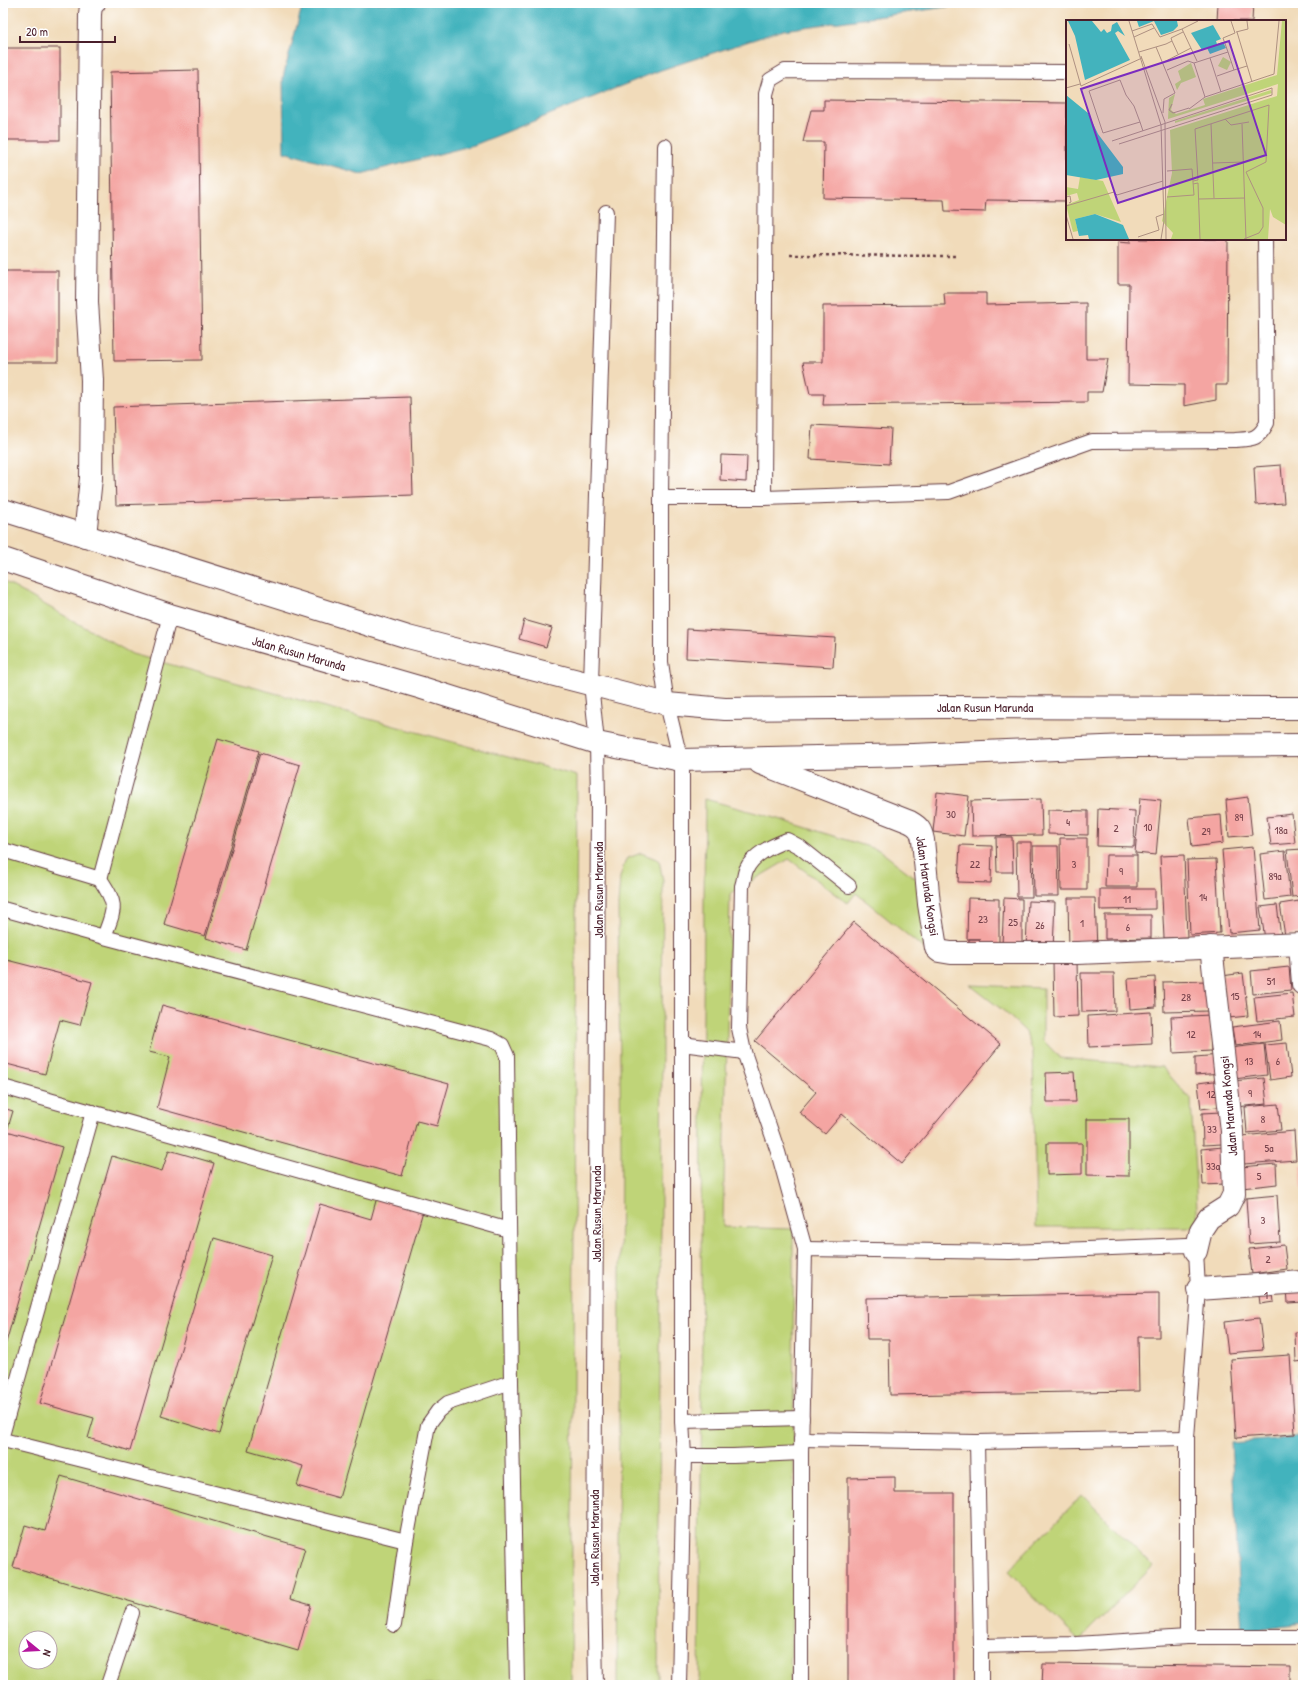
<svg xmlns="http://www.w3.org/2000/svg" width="1306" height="1688" font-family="'Patrick Hand',sans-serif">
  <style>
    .green { fill: #bfd478; stroke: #847a52; fill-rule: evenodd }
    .water { fill: #43b3bd; stroke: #466974 }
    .building { fill: #f4a5a2 }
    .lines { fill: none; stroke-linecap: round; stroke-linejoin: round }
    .lane-casing { stroke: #633b40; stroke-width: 16 }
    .street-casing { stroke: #633b40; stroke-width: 24 }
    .path { stroke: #633b40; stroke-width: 2.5; stroke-dasharray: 3 3; stroke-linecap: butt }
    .lane { stroke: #fff; stroke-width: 14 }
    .street { stroke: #fff; stroke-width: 22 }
    .labels { text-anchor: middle; stroke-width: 3; stroke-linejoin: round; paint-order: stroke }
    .number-label { font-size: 11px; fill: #744049 }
    .street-label { font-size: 13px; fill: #4a1f2b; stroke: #fff }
    .inset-road { fill: none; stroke: #ae9081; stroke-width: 1 }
    .view { fill: #7b2cbf; fill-opacity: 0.15; stroke: #7b2cbf; stroke-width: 2 }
    .inset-edge { fill: none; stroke: #4a1f2b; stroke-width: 2 }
  </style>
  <rect width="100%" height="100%" fill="#fff"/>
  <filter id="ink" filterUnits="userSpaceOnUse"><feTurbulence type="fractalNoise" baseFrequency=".025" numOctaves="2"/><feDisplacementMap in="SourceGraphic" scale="8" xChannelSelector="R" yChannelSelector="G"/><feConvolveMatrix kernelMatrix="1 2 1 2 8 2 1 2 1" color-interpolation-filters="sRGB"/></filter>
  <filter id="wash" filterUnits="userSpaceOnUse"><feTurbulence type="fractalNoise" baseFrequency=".012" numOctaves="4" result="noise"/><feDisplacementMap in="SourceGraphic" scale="16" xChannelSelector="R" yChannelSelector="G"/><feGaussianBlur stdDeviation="0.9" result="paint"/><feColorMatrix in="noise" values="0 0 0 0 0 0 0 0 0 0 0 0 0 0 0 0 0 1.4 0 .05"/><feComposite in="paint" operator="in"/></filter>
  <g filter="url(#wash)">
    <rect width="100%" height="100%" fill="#f1dbba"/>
    <!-- green -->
    <g class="green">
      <path d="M3 581 132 654 577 776 571 1685H3ZM26 1638H50V1662H26Z"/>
      <polygon points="705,799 778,819 879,850 918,880 933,956 856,893 848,903 789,859 730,894 723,1227 793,1229 794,1525 790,1685 699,1685 702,1371 701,1228"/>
      <polygon points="641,853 659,860 663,881 658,1685 617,1685 621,1151 618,905 620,877 626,859"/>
      <polygon points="970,985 1043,988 1043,1040 1060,1058 1162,1067 1191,1100 1198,1227 1036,1227 1033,1053 1026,1032 1005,1012"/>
      <polygon points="1082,1495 1153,1566 1079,1641 1008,1571"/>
    </g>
    <!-- water -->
    <g class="water">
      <polygon points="303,3 975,3 783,30 661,70 474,145 361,174 284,152 283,77"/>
      <polygon points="1303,1373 1303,1623 1242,1631 1231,1443 1300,1437 1297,1374"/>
    </g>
    <g id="blocks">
      <!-- building -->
      <g class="building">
        <polygon points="1218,3 1253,3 1252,21 1217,21"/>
        <rect x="3" y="48" width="57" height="92"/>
        <polygon points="198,70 202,360 114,361 110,72"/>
        <polygon points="824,100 1067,103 1067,201 986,200 985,212 945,211 944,200 823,198 824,142 803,142 811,110 824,110"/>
        <polygon points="1130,239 1228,239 1227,385 1216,385 1216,400 1184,406 1184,385 1128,384 1129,284 1118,284 1118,242 1130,243"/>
        <rect x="3" y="271" width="55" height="91"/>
        <polygon points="944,293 986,293 986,305 1086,303 1086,359 1108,359 1102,392 1087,392 1087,402 823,405 824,394 810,394 803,362 823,362 823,306 945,305"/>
        <polygon points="410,397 413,495 116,505 113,407"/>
        <polygon points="812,425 891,429 889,464 810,459"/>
        <polygon points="721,455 747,456 746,482 720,480"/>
        <polygon points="1281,465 1284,503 1256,505 1254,467"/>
        <polygon points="524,620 552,628 546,647 519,639"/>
        <polygon points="687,629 835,638 833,667 686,658"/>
        <polygon points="218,739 259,751 205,936 164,924"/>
        <polygon points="260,753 300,765 246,950 206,938"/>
        <polygon points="937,792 969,796 964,836 933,832"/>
        <polygon points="1248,797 1252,835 1229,837 1226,800"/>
        <polygon points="1140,798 1161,800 1156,855 1135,853"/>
        <polygon points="1041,799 1042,835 972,836 971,801"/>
        <polygon points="1098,809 1135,811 1134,847 1097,846"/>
        <polygon points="1048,810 1088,811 1088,835 1048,834"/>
        <polygon points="1292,814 1295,843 1271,845 1267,817"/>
        <polygon points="1221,815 1223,843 1192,847 1189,818"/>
        <polygon points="996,837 1012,837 1013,872 997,872"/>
        <polygon points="1060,838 1087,838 1087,890 1061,890"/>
        <polygon points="1016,842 1031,842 1032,897 1017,897"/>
        <polygon points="960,845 992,846 991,883 958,882"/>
        <polygon points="1033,846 1058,846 1059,896 1034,896"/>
        <polygon points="1253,847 1260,930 1229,933 1222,850"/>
        <polygon points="1303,849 1303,896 1292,897 1287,850"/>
        <polygon points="1285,851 1290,897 1265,900 1260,854"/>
        <polygon points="1106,855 1137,855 1137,887 1105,887"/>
        <polygon points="1184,855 1187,937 1164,938 1160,856"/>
        <polygon points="1216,859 1220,933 1190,935 1187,860"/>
        <polygon points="1100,889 1155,889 1155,909 1100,910"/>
        <polygon points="968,898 999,899 999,949 969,949 969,939 981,939 967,939"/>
        <polygon points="1004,898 1022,899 1022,945 1002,945"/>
        <polygon points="1068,898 1095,898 1097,949 1069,950"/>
        <polygon points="1028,901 1055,902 1053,949 1026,948"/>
        <polygon points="1299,901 1303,933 1285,936 1280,904"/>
        <polygon points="1277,905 1281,937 1265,939 1260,907"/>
        <polygon points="1105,915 1151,915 1151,938 1105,939"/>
        <polygon points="854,922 1001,1044 902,1164 842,1114 825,1134 799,1112 816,1092 755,1041"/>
        <polygon points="3,959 92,982 80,1025 60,1020 45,1074 3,1063"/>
        <polygon points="1077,960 1078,1016 1054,1017 1053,961"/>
        <polygon points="1289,967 1291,990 1253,994 1251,971"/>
        <polygon points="1081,973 1114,973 1115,1011 1082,1012"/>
        <polygon points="1243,973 1248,1016 1228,1018 1222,976"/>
        <polygon points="1155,977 1156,1007 1130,1009 1128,979"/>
        <polygon points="1209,981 1209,1011 1164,1012 1163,982"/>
        <polygon points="1292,993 1295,1017 1257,1021 1254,997"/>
        <polygon points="162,1005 449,1084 437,1126 417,1121 402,1176 157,1108 170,1057 149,1052"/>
        <polygon points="1151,1012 1152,1044 1089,1047 1088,1016"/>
        <polygon points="1210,1015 1211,1051 1173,1053 1171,1017"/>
        <polygon points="1280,1021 1282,1040 1235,1046 1232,1027"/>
        <polygon points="1287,1043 1291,1077 1270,1080 1265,1045"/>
        <polygon points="1264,1044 1267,1075 1234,1079 1230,1048"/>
        <polygon points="1221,1055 1222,1073 1195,1075 1195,1057"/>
        <polygon points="1074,1072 1076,1102 1047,1102 1046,1073"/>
        <polygon points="1264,1078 1267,1104 1235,1107 1233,1081"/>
        <polygon points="1221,1080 1224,1106 1201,1109 1198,1083"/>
        <polygon points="1278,1104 1281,1130 1247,1133 1245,1107"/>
        <polygon points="3,1108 13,1111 7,1131 62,1147 3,1353"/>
        <polygon points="1221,1112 1222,1144 1203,1145 1202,1113"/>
        <polygon points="1087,1119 1129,1119 1129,1176 1087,1175"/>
        <polygon points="1294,1131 1296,1160 1244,1164 1242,1136"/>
        <polygon points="1047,1143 1082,1143 1082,1174 1047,1175"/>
        <polygon points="1223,1147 1225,1184 1203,1185 1201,1149"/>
        <polygon points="169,1150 214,1163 130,1451 88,1438 94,1418 40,1403 112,1156 162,1171"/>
        <polygon points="1276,1164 1277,1184 1242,1188 1240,1167"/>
        <polygon points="1301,1166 1303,1166 1303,1190 1302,1190"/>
        <polygon points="1277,1195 1280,1242 1249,1244 1246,1198"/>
        <polygon points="377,1197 423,1211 339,1498 297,1486 303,1466 248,1450 320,1204 371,1219"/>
        <polygon points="1300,1237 1303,1237 1303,1253 1302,1253"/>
        <polygon points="214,1238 272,1255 219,1434 161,1416"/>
        <polygon points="1284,1245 1287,1269 1252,1274 1249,1249"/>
        <polygon points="1272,1286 1274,1302 1260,1304 1258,1287"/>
        <polygon points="1303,1286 1303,1302 1288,1303 1287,1287"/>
        <polygon points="1159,1293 1159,1337 1138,1337 1139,1391 890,1395 889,1339 867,1339 866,1298"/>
        <polygon points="1259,1318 1263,1350 1228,1353 1224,1322"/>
        <polygon points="1295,1332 1303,1332 1303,1361 1296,1362"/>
        <polygon points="1290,1355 1295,1434 1236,1438 1231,1359"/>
        <polygon points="61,1476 305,1548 290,1599 311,1605 298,1651 13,1567 25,1525 45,1531"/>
        <polygon points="895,1477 895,1493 954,1493 954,1685 848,1685 848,1478"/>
        <polygon points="1043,1664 1291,1667 1291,1685 1042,1685"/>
      </g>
    </g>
  </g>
  <g filter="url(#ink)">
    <use href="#blocks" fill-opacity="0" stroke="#633b40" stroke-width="1"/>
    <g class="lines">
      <!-- lane casing -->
      <g class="lane-casing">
        <g id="lane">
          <polyline points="665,146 661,498 661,662 667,704 682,766 682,1421 684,1456 679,1685"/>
          <path d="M661 498H764L949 492 1092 441 1235 440C1252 439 1258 440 1267 423L1265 239"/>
          <polyline points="764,498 766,94 770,80 785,71 1067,72"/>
          <polyline points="3,850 100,879 170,615"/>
          <path d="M100 879C118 906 115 907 104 937"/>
          <polyline points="3,909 104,937 491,1039 502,1045 507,1056 511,1382 517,1685"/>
          <polyline points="682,1044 744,1052 778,1152 805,1249"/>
          <path d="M744 1052 739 1028 742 886C744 881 744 875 746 870 753 854 772 846 787 840L800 847 849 886"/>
          <polyline points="3,1087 509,1230"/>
          <polyline points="682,1421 802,1418"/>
          <polyline points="3,1432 93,1112"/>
          <polyline points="801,1439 977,1442 1187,1438"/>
          <polyline points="3,1440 406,1541"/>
          <polyline points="977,1442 981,1646 1076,1644 1187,1637"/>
          <polyline points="684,1456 733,1456 801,1453"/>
          <polyline points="394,1625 406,1541 428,1425 438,1411 448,1403 511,1382"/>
          <polyline points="981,1646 981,1685"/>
          <polyline points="108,1685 132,1613"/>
          <polyline points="596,1685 594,1585 598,801 597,743 591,683 606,212"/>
          <polyline points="801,1685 801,1453 805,1249 1010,1252 1187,1245 1196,1251 1198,1289 1187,1438 1187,1637 1303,1637"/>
        </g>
      </g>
      <!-- street casing -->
      <g class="street-casing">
        <g id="street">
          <polyline points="3,510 408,637 667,704 725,709 941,707 1303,708"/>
          <polyline points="85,536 91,478 92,380 87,302 90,14 91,6 94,3"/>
          <polyline points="3,559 170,615 422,688 597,743 681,760 913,755 1127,746 1303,745"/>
          <path d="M760 763 910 822C919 827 921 830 923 840L929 904 936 948 939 951 951 953H1077L1303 944"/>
          <polyline points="1300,945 1303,984"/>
          <polyline points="1196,1251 1201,1230 1209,1218 1228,1206 1234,1194 1232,1131 1211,947"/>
          <polyline points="1198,1289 1303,1282"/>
        </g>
      </g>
      <!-- path -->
      <polyline class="path" points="790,255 957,256"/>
      <!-- lane -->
      <use href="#lane" class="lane"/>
      <!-- street -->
      <use href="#street" class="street"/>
    </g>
  </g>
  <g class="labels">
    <!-- number labels -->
    <g class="number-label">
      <text x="951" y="818">30</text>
      <text x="1239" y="821">89</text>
      <text x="1068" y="826">4</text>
      <text x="1148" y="831">10</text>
      <text x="1116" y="832">2</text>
      <text x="1281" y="834">18a</text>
      <text x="1206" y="835">29</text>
      <text x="975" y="868">22</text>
      <text x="1074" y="868">3</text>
      <text x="1121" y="875">9</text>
      <text x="1275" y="880">89a</text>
      <text x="1203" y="901">14</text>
      <text x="1127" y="903">11</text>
      <text x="983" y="923">23</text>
      <text x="1013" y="926">25</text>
      <text x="1082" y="927">1</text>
      <text x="1040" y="929">26</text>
      <text x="1128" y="931">6</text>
      <text x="1271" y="985">51</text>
      <text x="1235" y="1000">15</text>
      <text x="1186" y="1001">28</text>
      <text x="1191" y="1038">12</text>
      <text x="1257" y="1038">14</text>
      <text x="1249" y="1065">13</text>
      <text x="1278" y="1065">6</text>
      <text x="1250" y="1097">9</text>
      <text x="1211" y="1098">12</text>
      <text x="1263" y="1123">8</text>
      <text x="1212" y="1133">33</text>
      <text x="1269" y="1152">5a</text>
      <text x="1213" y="1170">33a</text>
      <text x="1259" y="1180">5</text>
      <text x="1263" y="1224">3</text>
      <text x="1268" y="1263">2</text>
      <text x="1266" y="1299">1</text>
    </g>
    <!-- street labels -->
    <g class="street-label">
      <text transform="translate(299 653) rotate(16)" y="5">Jalan Rusun Marunda</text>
      <text x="985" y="712">Jalan Rusun Marunda</text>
      <text transform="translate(928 886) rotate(82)" y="5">Jalan Marunda Kongsi</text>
      <text transform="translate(598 890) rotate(-90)" y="5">Jalan Rusun Marunda</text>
      <text transform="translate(1228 1106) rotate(-95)" y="5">Jalan Marunda Kongsi</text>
      <text transform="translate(596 1214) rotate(-90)" y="5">Jalan Rusun Marunda</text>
      <text transform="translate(594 1538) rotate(-90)" y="5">Jalan Rusun Marunda</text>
    </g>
  </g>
  <!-- overview -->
  <g transform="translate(1066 20)">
    <rect width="220" height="220" fill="#f1dbba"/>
    <path d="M216 1H220V205L207 197 204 189 202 219H105L107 213 96 201 106 153 104 110 211 76 212 64 102 99 103 78 109 74 105 90 110 94 139 85 137 79 211 55ZM157 37 165 42 161 50 152 46ZM125 43 130 57 115 63 111 70 109 64 115 60 112 51ZM205 70 206 73 109 103V101ZM14 157 37 161 55 202 29 194 9 199 12 211 7 212 0 185 13 180 11 173 0 176V167L12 169Z" fill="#bfd478"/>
    <path d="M2 1H26L35 12 38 9 41 13 45 11 46 5 51 2 59 16 52 11 49 13 64 40 19 60 9 16ZM71 1H111L112 6 107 11 95 15 88 1 73 7ZM147 5 155 19 150 21 151 24 157 22 160 28 144 34 141 28 136 30 125 13ZM0 75 22 93 32 114 57 147V154L30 160 0 155ZM29 194 57 205 63 219H21H23L22 215 13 216 9 199Z" fill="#43b3bd"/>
    <path class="inset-road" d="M63 1 95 105 98 201 95 219M165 1 169 13 157 18 162 32 128 43 139 77 208 54 213 1M116 9 132 1M66 11 86 4 94 17 116 9 131 41M170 12 182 9 181 1M171 12 186 62M68 17 88 8M106 21 112 34M3 24 15 66 76 38M90 27 109 73 98 79 97 93M73 32 100 24 106 21 105 18 117 12M75 36 99 102 100 219M144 38 155 72M98 42 125 28M101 50 122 41 128 43M168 50 181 46M151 56 168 50 162 32M0 68 14 64M106 84 103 90 107 93 123 88M123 89 139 77M159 99 165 105 183 102M74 102 37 113 23 71 54 60 60 75 68 86 74 102 77 111M145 104 148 178M176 104 180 219M46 121 206 68V75L53 124M147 143 178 142M127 161 132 160 129 109 203 85 200 142 180 152 197 188V207L193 213 178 219M127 164 132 163 134 219M0 177 4 176 5 182 3 183M101 177 128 175 126 149 101 151M133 179 179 178M0 186 48 172 51 175 97 161M0 195 7 219M72 217 93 210 90 197 98 194"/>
    <path class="view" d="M163 21 200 135 52 183 15 69Z"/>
    <rect width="220" height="220" class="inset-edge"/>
  </g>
  <!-- margin -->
  <rect width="1306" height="1688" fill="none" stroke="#fff" stroke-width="16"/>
  <!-- north arrow -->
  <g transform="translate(38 1650) rotate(108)"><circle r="19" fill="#ffffff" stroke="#b7a5aa"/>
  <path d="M0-3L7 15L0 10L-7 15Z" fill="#b5179e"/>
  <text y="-6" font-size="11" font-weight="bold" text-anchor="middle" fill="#4a1f2b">N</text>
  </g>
  <!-- scale -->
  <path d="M20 36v6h95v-6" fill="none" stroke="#4a1f2b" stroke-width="2"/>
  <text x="26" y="36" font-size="12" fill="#4a1f2b" stroke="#ffffff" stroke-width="3" paint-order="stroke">20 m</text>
</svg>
